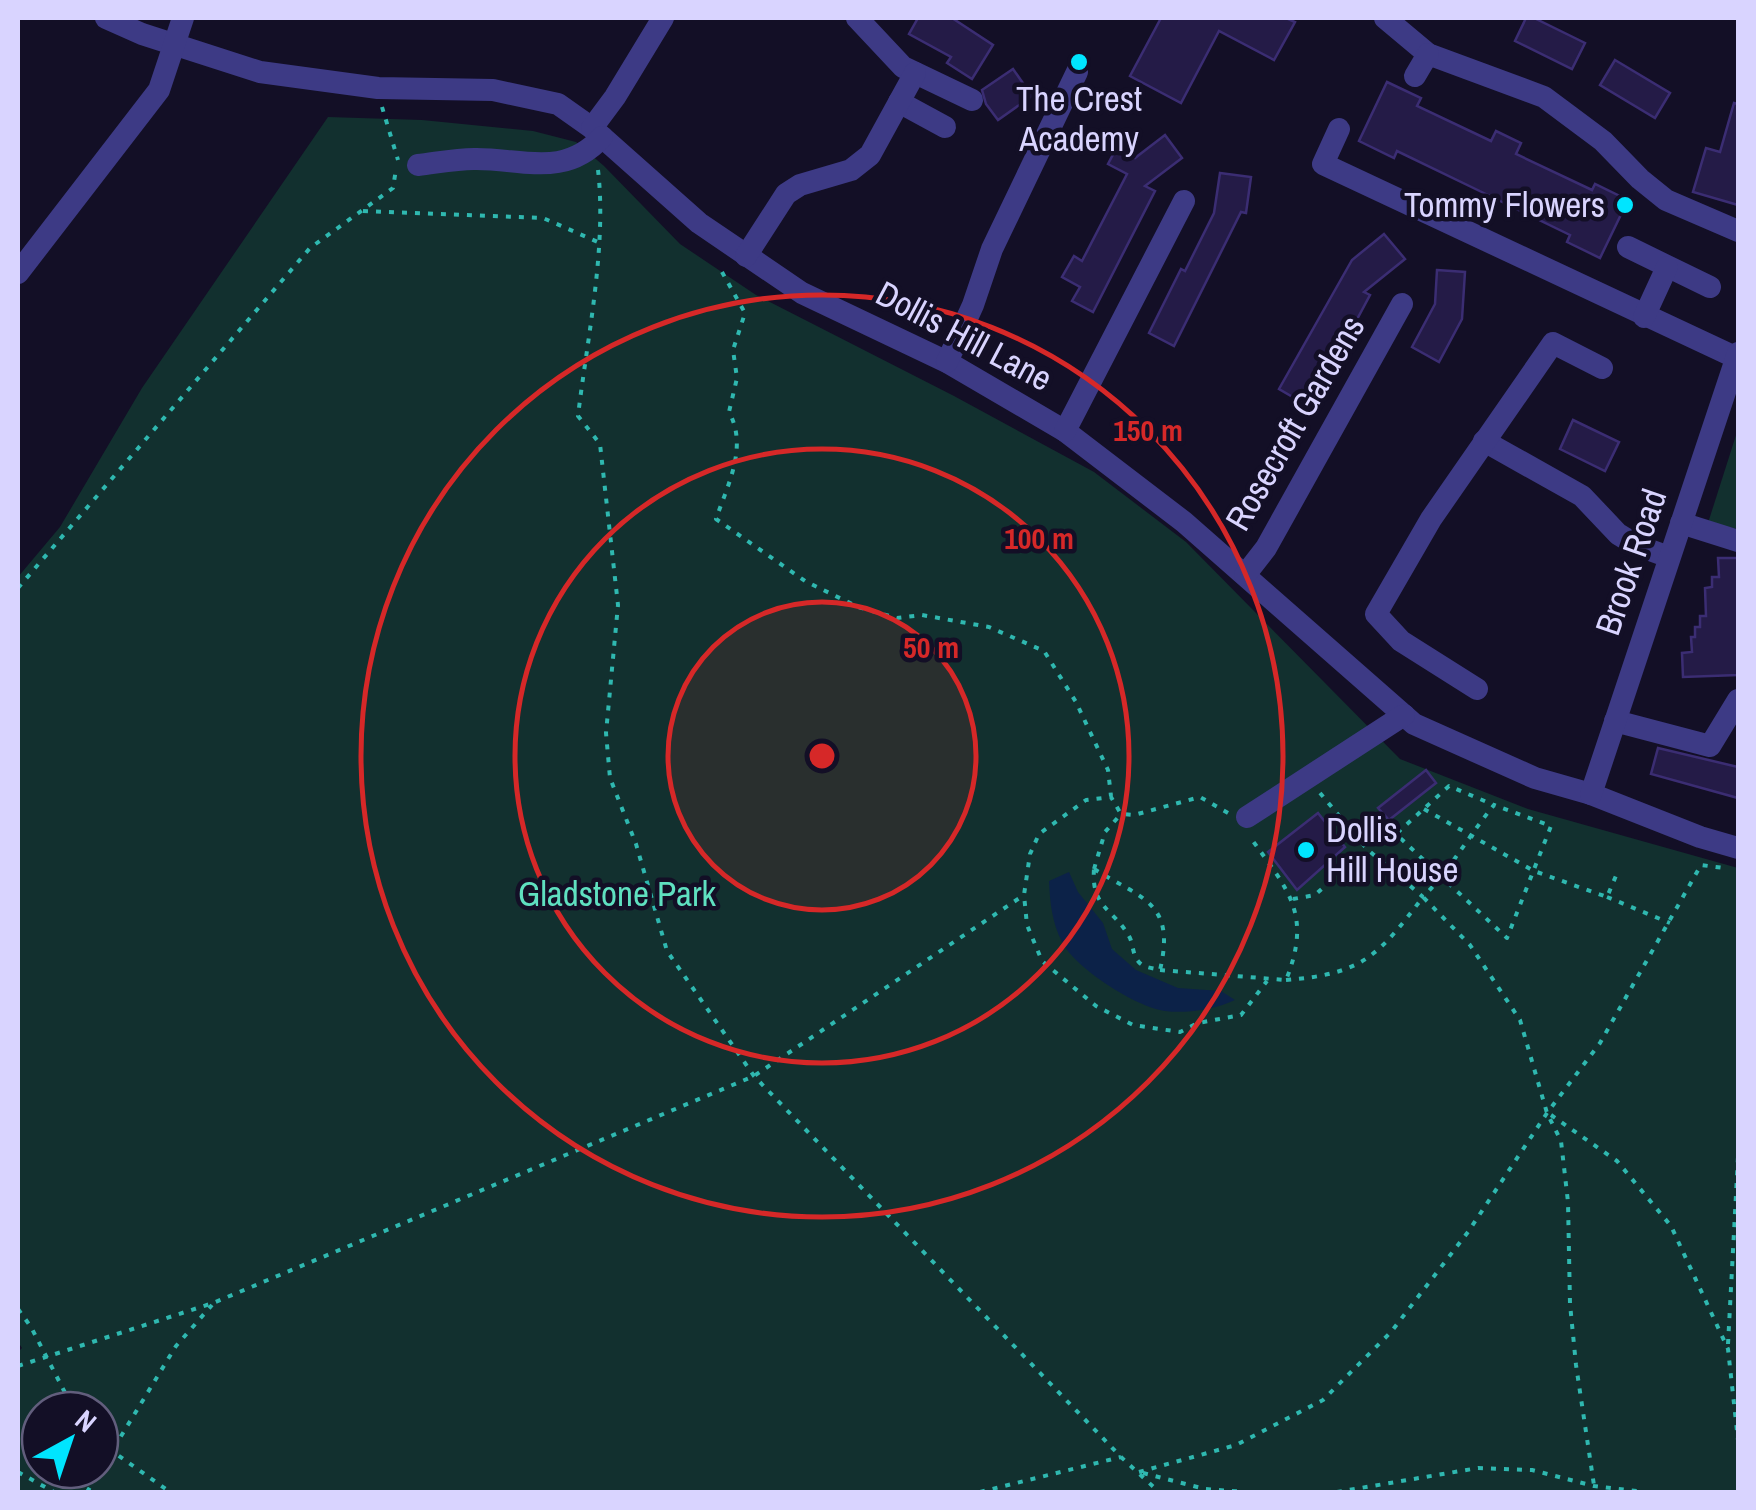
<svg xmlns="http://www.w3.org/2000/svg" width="1756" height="1510" font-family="'Archivo Narrow',sans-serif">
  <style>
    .green { fill: #12302f; fill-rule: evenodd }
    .water { fill: #0c2248 }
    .building { fill: #241b47; stroke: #3b2d73; stroke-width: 2.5 }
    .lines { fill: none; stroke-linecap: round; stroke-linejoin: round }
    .path { stroke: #2fb8b0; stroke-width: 4; stroke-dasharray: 5 8; stroke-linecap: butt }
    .minor { stroke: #3d3a85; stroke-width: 22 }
    .ring { fill: none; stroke: #d62828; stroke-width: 5 }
    .poi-dot { fill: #00e5ff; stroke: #130f26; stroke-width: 4 }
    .labels { text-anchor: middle; stroke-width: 9; stroke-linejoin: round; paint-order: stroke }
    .poi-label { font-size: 35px; fill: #d9d4ff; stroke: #130f26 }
    .street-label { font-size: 35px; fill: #d9d4ff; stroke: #130f26 }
    .park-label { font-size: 35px; fill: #5fe0c0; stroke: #130f26 }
    .centre { fill: #d62828; stroke: #130f26; stroke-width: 5 }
    .ring-label { font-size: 30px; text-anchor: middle; font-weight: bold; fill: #d62828; stroke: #130f26; stroke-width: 9; stroke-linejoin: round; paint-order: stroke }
  </style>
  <rect width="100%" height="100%" fill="#130f26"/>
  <!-- green -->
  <g class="green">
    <path d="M328 117 422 120 533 131 576 142 604 166 680 244 756 295 954 396 1094 472 1186 542 1400 759 1528 809 1738 868V1492H18V1352L22 1348 18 1342V577L60 527 142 388ZM40 1410H100V1470H40Z"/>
    <polygon points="1738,429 1738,529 1708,523"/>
  </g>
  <!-- water -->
  <path class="water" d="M1069 872 1078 892 1103 923 1112 949 1136 970 1178 988 1221 991 1235 1000C1216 1009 1187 1014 1165 1011 1136 1007 1075 968 1062 942 1052 922 1050 903 1049 881Z"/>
  <!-- building -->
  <g class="building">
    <polygon points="918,18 952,18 993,45 972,79 947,63 951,57 909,34"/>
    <polygon points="1161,18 1286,18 1295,22 1274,60 1219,31 1181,103 1130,76"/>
    <polygon points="1526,18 1534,18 1585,43 1572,69 1515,41"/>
    <polygon points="1615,60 1670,93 1655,118 1600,85"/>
    <polygon points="1013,69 1032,96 998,120 986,104 982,90"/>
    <polygon points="1387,82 1421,98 1417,106 1491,141 1496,131 1521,143 1516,154 1592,190 1595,184 1628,200 1600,258 1567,242 1570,235 1490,196 1397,151 1394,158 1359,141"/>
    <polygon points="1734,103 1738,104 1738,205 1693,192 1706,148 1720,152"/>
    <polygon points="1165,135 1182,158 1145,186 1155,191 1093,312 1072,301 1080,287 1062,277 1074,256 1082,261 1127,174 1108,164 1116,149 1135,158"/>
    <polygon points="1220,173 1251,177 1246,213 1241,212 1174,346 1149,333 1181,269 1185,271 1214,213"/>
    <polygon points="1384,234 1405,259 1364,292 1370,295 1310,407 1279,389 1352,260"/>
    <polygon points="1437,270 1465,272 1462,319 1439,362 1412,347 1435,304"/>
    <polygon points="1573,420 1619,442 1605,471 1560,449"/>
    <polygon points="1718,558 1738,558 1738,675 1683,677 1682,653 1692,652 1691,637 1695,637 1695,627 1700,627 1700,616 1706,616 1705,588 1712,587 1712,577 1719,577"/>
    <polygon points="1658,748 1738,767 1738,798 1651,774"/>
    <polygon points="1426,770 1436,783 1389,820 1378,808"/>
    <polygon points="1318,813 1345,847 1297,890 1268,852"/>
  </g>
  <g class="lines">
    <!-- path -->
    <g class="path">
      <polyline points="382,107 398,160"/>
      <path d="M598 170C607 246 587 340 578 416L600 444 618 605 606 733 610 778 636 844 667 951 754 1076 1121 1457 1159 1492"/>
      <polyline points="363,211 543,218 598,242"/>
      <path d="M722 272 745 313 733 350 737 378 729 412C748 447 728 484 716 519L805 581 858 607 897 618 922 615 989 627 1044 651 1076 702 1108 770 1111 796"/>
      <polyline points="18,588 310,248 393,188 396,169"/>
      <path d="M1320 793 1367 849 1423 897C1450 870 1470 834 1494 805L1551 826 1507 938 1396 834 1449 786 1494 805"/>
      <polyline points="1424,809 1534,871 1607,897 1618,871"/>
      <polyline points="1228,813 1200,797 1134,815 1121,814 1111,797 1086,800 1039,834 1030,854 1024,895 1027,925 1042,961 1096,1006 1133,1025 1180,1032 1198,1023 1241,1015 1267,981"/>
      <path d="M1094 869C1142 899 1176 902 1160 970 1153 968 1143 968 1138 961 1133 955 1133 945 1130 938 1114 908 1091 909 1094 869Z"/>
      <polyline points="1094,869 1105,832 1121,814"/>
      <polyline points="1607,897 1670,923"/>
      <polyline points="1293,899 1315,895 1366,849"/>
      <path d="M1160 970 1286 980C1313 913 1287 889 1250 837"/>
      <path d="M1286 980C1363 974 1378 956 1423 897L1470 945 1520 1020 1547 1113 1561 1141 1568 1202 1570 1304 1576 1365 1595 1492"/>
      <polyline points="1551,1115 1617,1161 1671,1226 1728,1349 1738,1440"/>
      <polyline points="18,1309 31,1327 74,1410"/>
      <polyline points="1728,1344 1738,1157"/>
      <polyline points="18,1366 213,1303 754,1076 1024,895"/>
      <polyline points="100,1438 112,1451 170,1492"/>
      <polyline points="18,1472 54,1492"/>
      <polyline points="1139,1472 1236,1445 1323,1400 1391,1332 1468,1232 1547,1113 1600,1043 1701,865 1724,868"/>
      <polyline points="1143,1473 1205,1489 1246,1492"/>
      <polyline points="87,1492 176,1346 212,1305"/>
      <polyline points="980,1492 1121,1457"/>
      <polyline points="1337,1492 1478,1468 1532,1470 1594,1486 1645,1492"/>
    </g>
    <!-- minor -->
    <g class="minor">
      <polyline points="106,18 142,34 260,72 378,88 493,90 558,104 592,128 699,223 802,293 947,362 1065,431 1184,522 1414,724 1535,778 1591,794 1700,837 1738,848"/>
      <polyline points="857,18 903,67 972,100"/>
      <polyline points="1385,18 1428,54 1544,97 1603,141 1640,179 1666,200 1738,231"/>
      <polyline points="1415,76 1428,54"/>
      <polyline points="899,102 945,127"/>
      <polyline points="592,128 615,97 663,18"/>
      <polyline points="1339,129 1323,164 1737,358"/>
      <path d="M418 165C436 163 455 159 474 159 521 158 564 179 602 137"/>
      <polyline points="1628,247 1710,287"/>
      <polyline points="746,256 786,194 800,185 851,170 870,155 915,73"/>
      <polyline points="18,273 159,90 183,18"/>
      <polyline points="1644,317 1667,267"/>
      <polyline points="947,362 973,305 992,249 1077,72"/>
      <polyline points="1065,431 1184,201"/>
      <polyline points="1484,441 1582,496 1618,534 1636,545 1669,557"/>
      <polyline points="1681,523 1738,541"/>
      <polyline points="1245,575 1266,548 1402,304"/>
      <polyline points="1477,689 1401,641 1376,614 1431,519 1553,343 1602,368"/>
      <polyline points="1615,721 1710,746 1738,700"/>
      <polyline points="1591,794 1738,353"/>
      <polyline points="1247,817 1404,715"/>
    </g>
  </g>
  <!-- distance rings -->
  <circle cx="822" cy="756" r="154" fill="#d62828" fill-opacity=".12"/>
  <g class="ring">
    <circle cx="822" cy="756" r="154"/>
    <circle cx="822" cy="756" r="307"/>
    <circle cx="822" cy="756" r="461"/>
  </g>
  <!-- markers -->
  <g class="poi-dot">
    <circle cx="1079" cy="62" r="10"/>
    <circle cx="1625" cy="205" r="10"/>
    <circle cx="1306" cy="850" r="10"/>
  </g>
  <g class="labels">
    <!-- poi labels -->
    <g class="poi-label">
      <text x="1079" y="111">The Crest<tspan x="1079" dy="40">Academy</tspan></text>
      <text x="1605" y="217" text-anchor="end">Tommy Flowers</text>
      <text x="1326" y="842" text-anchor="start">Dollis<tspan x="1326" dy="40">Hill House</tspan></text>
    </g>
    <!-- street labels -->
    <g class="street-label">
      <text transform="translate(964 336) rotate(28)" y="12">Dollis Hill Lane</text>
      <text transform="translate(1295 423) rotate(-60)" y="12">Rosecroft Gardens</text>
      <text transform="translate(1631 562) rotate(-71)" y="12">Brook Road</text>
    </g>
    <!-- park labels -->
    <g class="park-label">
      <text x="617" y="906">Gladstone Park</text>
    </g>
  </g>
  <circle cx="822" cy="756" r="15" class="centre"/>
  <g class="ring-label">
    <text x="1148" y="441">150 m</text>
    <text x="1039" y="549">100 m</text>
    <text x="931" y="658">50 m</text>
  </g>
  <!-- border -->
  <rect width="1756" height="1510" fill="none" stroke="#d9d4ff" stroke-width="40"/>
  <!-- north arrow -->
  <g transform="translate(70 1440) rotate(40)"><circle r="48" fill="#130f26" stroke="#625e7d" stroke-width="2.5"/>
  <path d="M0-8L18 38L0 25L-18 38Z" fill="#00e5ff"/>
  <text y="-15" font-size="28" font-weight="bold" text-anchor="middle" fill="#d9d4ff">N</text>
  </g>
</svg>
